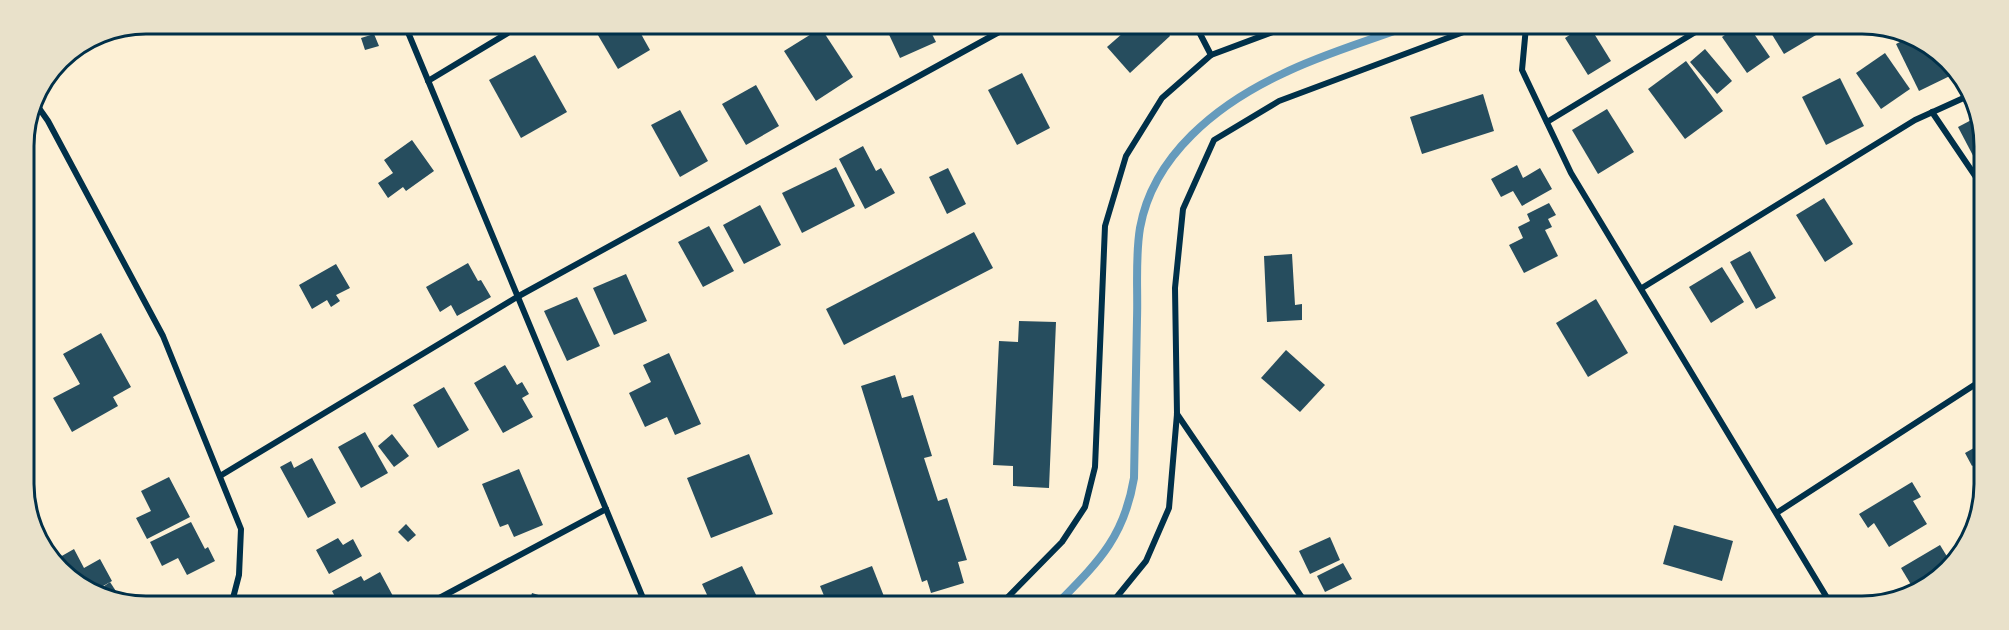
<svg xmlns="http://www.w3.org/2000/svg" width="2009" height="630" font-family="Lato,sans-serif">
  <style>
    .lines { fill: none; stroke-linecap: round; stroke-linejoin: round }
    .stream { stroke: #669bbc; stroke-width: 8 }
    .building { fill: #264d5e }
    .minor { stroke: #003049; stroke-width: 6 }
    .rim { fill: none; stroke: #003049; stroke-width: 3 }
  </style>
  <rect width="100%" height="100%" fill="#fdf0d5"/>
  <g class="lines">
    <!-- stream -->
    <path class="stream" d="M1057 604C1098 562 1124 538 1134 478 1135 425 1136 372 1137 319 1138 289 1135 258 1140 228 1153 155 1218 104 1282 74 1320 55 1365 42 1405 27"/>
  </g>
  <!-- building -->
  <g class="building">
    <polygon points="592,25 636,25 650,50 618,69"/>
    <polygon points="885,26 928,26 936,42 900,58"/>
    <polygon points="1131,26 1165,26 1170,36 1130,73 1107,47"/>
    <polygon points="1582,27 1590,27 1611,61 1588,75 1565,38"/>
    <polygon points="821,28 853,77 816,101 784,51"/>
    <polygon points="1735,28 1750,28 1770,57 1747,73 1722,37"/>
    <polygon points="1768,28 1812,28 1816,35 1784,54"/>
    <polygon points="374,34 379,46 365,50 361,38"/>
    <polygon points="1910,37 1949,60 1956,73 1919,91 1896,44"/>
    <polygon points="1705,49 1732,81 1717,94 1690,62"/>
    <polygon points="1885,53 1910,89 1881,109 1856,73"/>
    <polygon points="535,55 567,112 521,138 489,80"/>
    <polygon points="1686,61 1723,111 1685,139 1648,89"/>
    <polygon points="1022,73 1050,128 1017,145 988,90"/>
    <polygon points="1840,78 1864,126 1826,145 1802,97"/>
    <polygon points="756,85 779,126 746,145 722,104"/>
    <polygon points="1483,94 1494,131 1422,154 1410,117"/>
    <polygon points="1607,109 1634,152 1598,174 1572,130"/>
    <polygon points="680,110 708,161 680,177 651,125"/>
    <polygon points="1979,116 1983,123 1983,165 1979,167 1958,127"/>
    <polygon points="412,140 434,171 406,191 403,187 388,198 378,183 393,173 384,160"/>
    <polygon points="863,146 876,171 881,168 895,193 865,209 839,159"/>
    <polygon points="1517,165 1523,178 1540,168 1552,189 1522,206 1513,191 1501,197 1491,179"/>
    <polygon points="836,167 855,206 802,233 782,193"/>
    <polygon points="948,168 966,204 947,214 929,177"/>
    <polygon points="1824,198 1853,244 1825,262 1796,215"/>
    <polygon points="1549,203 1556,215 1548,219 1552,227 1545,230 1558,256 1524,273 1509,245 1523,238 1518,227 1530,221 1527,214"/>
    <polygon points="760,205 781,245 744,264 723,225"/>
    <polygon points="709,226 734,271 703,287 678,242"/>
    <polygon points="974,232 993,268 844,345 826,309"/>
    <polygon points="1750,251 1776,298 1756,309 1730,262"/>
    <polygon points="1292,254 1295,305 1302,304 1302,320 1267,322 1264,256"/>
    <polygon points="468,263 478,281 481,280 491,297 457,316 451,305 440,312 426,287"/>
    <polygon points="336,264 350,288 336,295 340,301 331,307 327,300 312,309 299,285"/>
    <polygon points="1722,267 1744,302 1711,323 1689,287"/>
    <polygon points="626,274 647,321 614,335 593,288"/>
    <polygon points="577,297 600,346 567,361 544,311"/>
    <polygon points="1982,298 1982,324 1973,301"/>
    <polygon points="1596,299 1628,353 1588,377 1556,323"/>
    <polygon points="1019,321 1056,322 1049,488 1013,486 1013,466 993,465 999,341 1018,342"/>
    <polygon points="101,333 131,387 113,397 118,406 72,432 53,398 80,384 63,354"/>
    <polygon points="1286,350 1325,385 1300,412 1261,378"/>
    <polygon points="669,353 701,424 675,435 667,417 645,427 629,393 651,382 643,365"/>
    <polygon points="505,365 517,385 522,382 529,394 522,398 533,417 503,433 474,383"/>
    <polygon points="895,375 902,398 913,395 932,456 924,458 938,501 947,498 967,560 958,562 964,583 931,593 927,580 922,582 861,386"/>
    <polygon points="444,387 469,430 438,448 413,405"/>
    <polygon points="365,432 388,473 361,488 338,447"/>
    <polygon points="392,434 409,456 394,467 378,446"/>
    <polygon points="1981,444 1981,465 1979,462 1972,466 1965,453"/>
    <polygon points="749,454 773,514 711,538 687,478"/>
    <polygon points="312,458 336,503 308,518 280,467 291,461 294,468"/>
    <polygon points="519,469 543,525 514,537 508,524 500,527 482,484"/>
    <polygon points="169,477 190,517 147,539 136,518 151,511 141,491"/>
    <polygon points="1912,482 1921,497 1913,501 1927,524 1889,547 1874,523 1868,528 1859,514"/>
    <polygon points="191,522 205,549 208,547 215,561 187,575 178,558 162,566 150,542"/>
    <polygon points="406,524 416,535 408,542 398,532"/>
    <polygon points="1674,525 1733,541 1722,581 1663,564"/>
    <polygon points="1330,537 1340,560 1310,574 1299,551"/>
    <polygon points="338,538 343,545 353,539 362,556 329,574 316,550"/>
    <polygon points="1940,545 1951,563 1943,576 1913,588 1901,568"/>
    <polygon points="74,549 84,568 100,559 112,581 96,590 55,564 53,561"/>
    <polygon points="1343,563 1352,579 1325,592 1317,576"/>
    <polygon points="742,566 760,603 699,603 709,599 702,584"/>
    <polygon points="872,566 887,604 827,603 820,586"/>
    <polygon points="380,572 394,598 386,602 338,602 332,591 361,576 364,581"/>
    <polygon points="110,582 123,602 115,602 97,591"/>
    <polygon points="532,593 561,602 560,603 529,603"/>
    <polygon points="1764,595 1771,606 1748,605"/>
  </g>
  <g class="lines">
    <!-- minor -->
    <g class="minor">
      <polyline points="405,25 645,603"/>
      <polyline points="1196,26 1211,55"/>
      <polyline points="1526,27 1522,70 1571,173 1832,606"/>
      <polyline points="428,81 521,25"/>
      <polyline points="34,101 48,121 163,336 241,529 239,575 232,602"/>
      <polyline points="1932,112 1982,186"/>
      <polyline points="1547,122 1702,28"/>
      <polyline points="1642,288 1915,120 1968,96"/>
      <polyline points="1177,414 1307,605"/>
      <polyline points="220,476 517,297 1010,26"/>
      <polyline points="1778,512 1982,380"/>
      <polyline points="430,603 606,509"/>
      <polyline points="1001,604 1062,542 1085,507 1095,467 1105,226 1126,156 1162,98 1211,55 1286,27"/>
      <polyline points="1111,604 1146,561 1169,508 1177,414 1175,288 1183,209 1214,140 1279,101 1477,27"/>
    </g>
  </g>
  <!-- crop -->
  <path d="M0 0H2009V630H0ZM146 34H1862A112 112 0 0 1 1974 146V484A112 112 0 0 1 1862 596H146A112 112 0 0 1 34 484V146A112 112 0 0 1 146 34Z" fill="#e9e1ca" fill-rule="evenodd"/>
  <path class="rim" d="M146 34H1862A112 112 0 0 1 1974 146V484A112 112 0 0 1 1862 596H146A112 112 0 0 1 34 484V146A112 112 0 0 1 146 34Z"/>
</svg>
